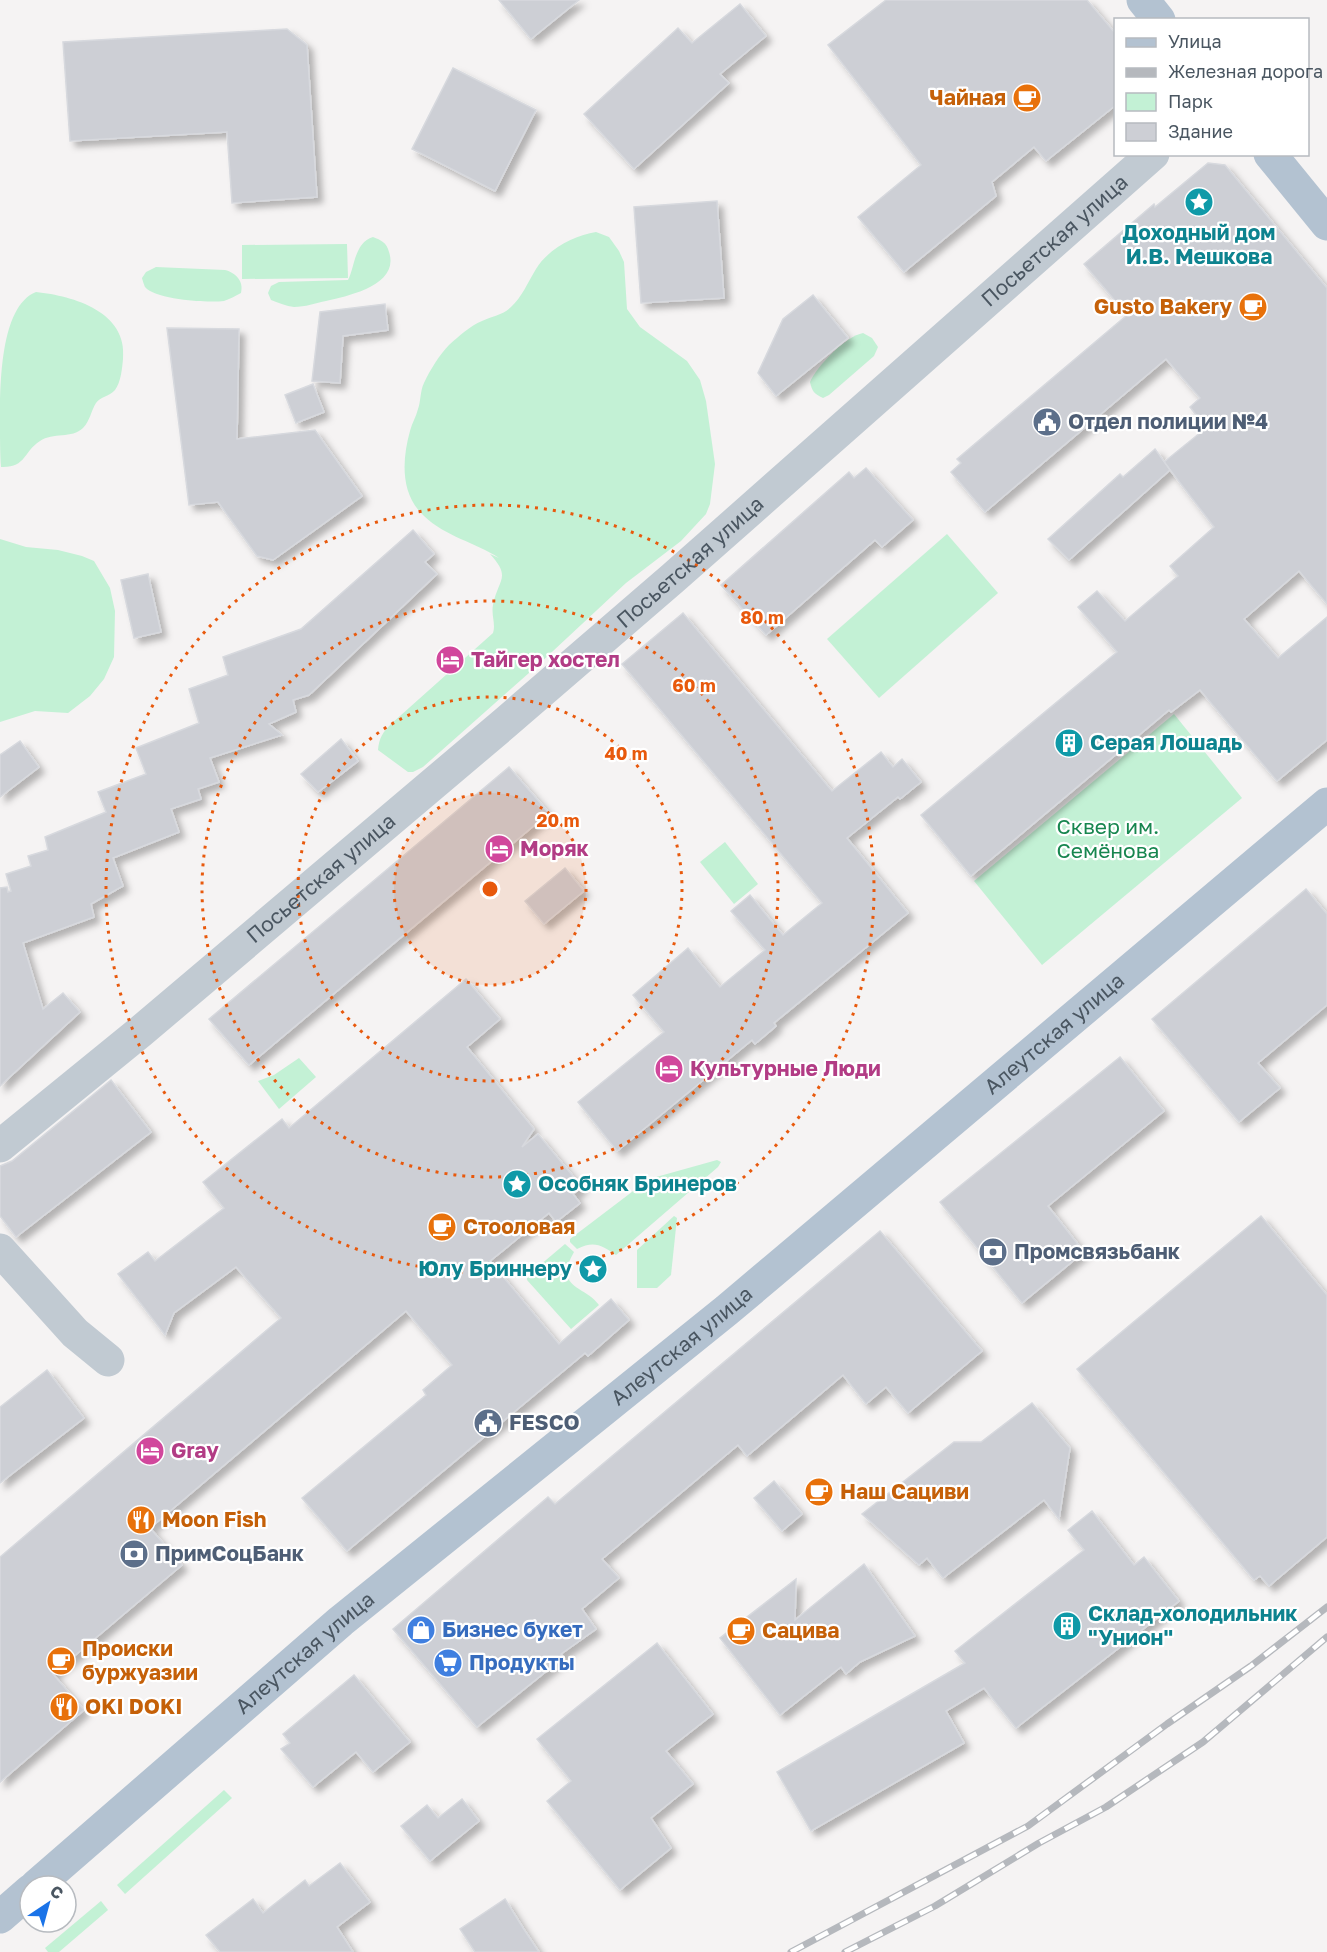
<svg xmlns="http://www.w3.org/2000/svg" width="1327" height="1952" font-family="'Golos Text',sans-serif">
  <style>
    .green { fill: #c3f1d5 }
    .building { fill: #cdcfd5; stroke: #d7d9de; stroke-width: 1.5; filter: url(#shadow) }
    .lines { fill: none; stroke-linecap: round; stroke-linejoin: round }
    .minor { stroke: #c1cad2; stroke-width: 33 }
    .major { stroke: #b3c2d1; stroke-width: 33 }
    .rail-casing { stroke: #b5b8bd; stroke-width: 7 }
    .rail { stroke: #fff; stroke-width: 4.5; stroke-dasharray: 14; stroke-linecap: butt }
    .ring { fill: none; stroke: #e8590c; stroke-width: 3; stroke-dasharray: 3 6 }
    .labels { text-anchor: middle; stroke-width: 4.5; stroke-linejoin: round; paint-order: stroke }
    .food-label { font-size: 21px; font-weight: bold; fill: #c56008; stroke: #fff; text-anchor: start }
    .culture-label { font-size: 21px; font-weight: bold; fill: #0d838f; stroke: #fff; text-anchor: start }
    .street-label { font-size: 21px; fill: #4a5661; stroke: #fff }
    .service-label { font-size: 21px; font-weight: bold; fill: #4e5e75; stroke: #fff; text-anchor: start }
    .hotel-label { font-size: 21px; font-weight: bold; fill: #b23c85; stroke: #fff; text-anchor: start }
    .park-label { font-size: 21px; fill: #17864f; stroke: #fff }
    .shop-label { font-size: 21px; font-weight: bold; fill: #366cbe; stroke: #fff; text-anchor: start }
    .centre { fill: #e8590c; stroke: #fff; stroke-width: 3 }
    .ring-label { font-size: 18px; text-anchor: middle; font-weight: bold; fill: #e8590c; stroke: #fff; stroke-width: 4.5; stroke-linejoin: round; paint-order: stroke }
  </style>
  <defs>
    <filter id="shadow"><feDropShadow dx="5.5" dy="5.5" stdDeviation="3" flood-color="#0004"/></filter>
  </defs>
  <rect width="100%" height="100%" fill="#f5f3f3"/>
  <!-- green -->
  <g class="green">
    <path d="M596 232 609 237 619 251 624 262 627 309 640 327 687 361 700 380 706 401 715 464 710 504 706 514 681 541 626 583 538 665 423 767 413 772H408L378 750C379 738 383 732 391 724L493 633C496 624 491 615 493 605 498 579 512 578 490 554L499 558C475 542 446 537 424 516 400 494 402 460 410 431 412 423 416 417 418 409 421 401 420 391 424 383 430 370 440 354 449 345 459 336 470 326 482 321 492 316 503 315 511 307 522 297 528 282 536 269 548 249 575 235 596 232Z"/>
    <path d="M373 237C381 240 387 243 389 252 400 285 349 296 326 301 316 303 305 307 294 307 286 306 279 303 271 300L268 293 271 286 279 282 348 280C355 267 354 243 373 237Z"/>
    <polygon points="347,244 348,278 242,279 242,245"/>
    <path d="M156 267 225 270C236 273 244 281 241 293 235 296 230 299 224 301 208 303 156 300 145 287 145 287 142 279 142 278L146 272Z"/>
    <path d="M36 292C74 296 128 312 123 359 122 369 121 382 115 390 110 396 100 397 96 403 91 411 90 421 83 428 72 439 53 432 40 441 23 452 26 468 1 467 0 454 0 436 0 422 0 386 0 306 36 292Z"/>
    <path d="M863 333 872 338 878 347 874 356 829 395 823 398C814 394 812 391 810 382 816 367 846 336 863 333Z"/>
    <polygon points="947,534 998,593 879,698 827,639"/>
    <polygon points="0,539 26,547 58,550 82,556 94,561 110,588 115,611 114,657 104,679 90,696 68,713 35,711 0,722"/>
    <polygon points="1174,714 1242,798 1042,965 974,881"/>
    <polygon points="725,842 758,884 734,904 700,862"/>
    <polygon points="299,1058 316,1077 279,1109 258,1081 274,1075"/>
    <path d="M717 1160 721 1162 718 1167 616 1255C602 1246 595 1240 577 1249L570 1242V1239L649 1179Z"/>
    <polygon points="674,1216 677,1218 671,1275 657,1288 637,1288 637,1250"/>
    <path d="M565 1244 574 1252C553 1289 585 1285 599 1305L571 1329 527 1280V1276Z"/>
    <polygon points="224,1790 232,1798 125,1894 117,1885"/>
    <polygon points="101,1901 108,1910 59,1952 48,1952 45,1948"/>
  </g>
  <!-- building -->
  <g class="building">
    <polygon points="499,0 579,0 531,39"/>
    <polygon points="886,0 1087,0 1116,34 1116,105 1046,161 1034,147 992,182 996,196 904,272 858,217 921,165 828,45"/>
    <polygon points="740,4 766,36 720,74 729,83 634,169 584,114 678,28 692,43"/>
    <polygon points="287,29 307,45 317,197 232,203 227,132 70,141 63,42"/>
    <polygon points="453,68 536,110 495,191 412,149"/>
    <polygon points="1208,163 1225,165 1327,288 1327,604 1299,571 1244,619 1278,658 1327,617 1327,740 1277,781 1200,690 1171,712 1169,710 971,876 921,815 1117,652 1078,607 1097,591 1125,621 1178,576 1170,566 1214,527 1164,462 1206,428 1190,407 1200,398 1166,359 985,512 951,472 961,463 957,459 1127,315 1084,264 1154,204 1155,207"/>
    <polygon points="717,201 724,298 641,303 634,207"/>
    <polygon points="813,295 848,338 776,396 758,373 783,319"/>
    <polygon points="385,304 388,330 343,336 340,383 312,381 320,312"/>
    <polygon points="167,328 239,329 237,439 315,430 362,496 273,560 257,556 218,502 189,505"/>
    <polygon points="313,384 324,412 296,423 285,395"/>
    <polygon points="1155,449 1170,470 1069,560 1048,539 1120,474 1123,477"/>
    <polygon points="866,468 913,520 882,547 875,540 766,635 721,585 849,472 854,478"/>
    <polygon points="413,530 434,554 425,562 437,574 309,695 293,700 296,712 269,724 282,735 210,758 219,782 198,789 201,799 171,809 179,832 113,858 123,886 91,904 94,917 23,943 43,1009 63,993 80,1012 0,1086 0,888 7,887 8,892 11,891 6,874 31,866 28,856 48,850 45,837 106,812 98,792 146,774 136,748 199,723 189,689 228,675 223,657 301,629"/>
    <polygon points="148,574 161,632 134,638 121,580"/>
    <polygon points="683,613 832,791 881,752 893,767 902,759 921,782 900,799 898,797 847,838 908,913 774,1023 776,1026 755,1044 752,1040 617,1151 578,1102 664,1032 633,995 688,948 720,987 765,950 731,911 750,895 783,935 822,903 622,664"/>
    <polygon points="341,739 358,761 318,792 301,774"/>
    <polygon points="20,741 39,767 0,797 0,755"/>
    <polygon points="509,767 549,813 249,1065 209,1019"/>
    <polygon points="565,868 584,891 544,924 525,901"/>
    <polygon points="1306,889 1327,914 1327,1005 1258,1063 1280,1088 1239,1122 1152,1019"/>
    <polygon points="466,979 500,1019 467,1047 534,1129 522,1147 538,1134 582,1187 573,1194 580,1203 556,1222 549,1213 490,1261 559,1344 611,1299 629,1320 588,1356 585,1353 347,1551 302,1498 426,1395 423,1390 452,1365 406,1311 150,1528 182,1565 53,1674 84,1710 0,1782 0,1557 281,1318 236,1267 174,1313 165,1335 118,1274 148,1252 155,1261 224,1208 203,1182 282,1119 289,1128"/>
    <polygon points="1120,1057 1164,1111 1048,1206 1084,1252 1022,1303 940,1202"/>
    <polygon points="111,1080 151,1132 16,1237 0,1216 0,1166 12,1161"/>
    <polygon points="1261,1216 1327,1295 1327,1537 1269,1586 1260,1576 1254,1580 1077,1369"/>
    <polygon points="880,1231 982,1351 908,1413 886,1387 866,1404 843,1375 747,1456 738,1445 602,1559 619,1578 582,1609 596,1629 561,1654 564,1657 477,1727 393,1629 548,1497 555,1504"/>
    <polygon points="47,1370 84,1418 0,1483 0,1407"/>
    <polygon points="1032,1403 1070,1448 1059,1519 1044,1500 943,1578 927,1558 919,1565 862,1514 954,1442 981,1442"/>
    <polygon points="774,1481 802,1514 782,1531 754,1498"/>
    <polygon points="1092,1511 1134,1565 1144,1557 1179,1601 1016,1728 984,1688 946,1711 964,1743 811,1831 777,1772 965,1663 955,1651 1084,1550 1068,1530"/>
    <polygon points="864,1564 915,1636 860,1662 846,1674 841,1667 780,1715 720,1638 796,1579 795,1620"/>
    <polygon points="657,1643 713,1714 666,1751 693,1784 651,1818 671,1848 620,1890 547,1801 571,1781 537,1739"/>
    <polygon points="354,1675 410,1742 373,1772 356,1752 313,1787 281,1749 290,1743 283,1734"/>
    <polygon points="462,1799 479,1821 430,1861 401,1826 427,1805 438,1818"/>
    <polygon points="340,1863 370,1902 337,1927 353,1952 220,1952 206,1935 253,1899 263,1913 305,1880 309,1886"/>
    <polygon points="505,1899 525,1931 539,1952 475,1952 460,1929"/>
  </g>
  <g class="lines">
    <!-- minor -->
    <g class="minor">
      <path id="s1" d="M0 1146 140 1032 505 723 673 578 1153 154"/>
      <polyline points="0,1250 75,1333 108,1360"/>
    </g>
    <!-- major -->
    <g class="major">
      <polyline points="1143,0 1159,20"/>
      <polyline points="1270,154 1327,224"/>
      <path id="s2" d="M36 1886 341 1621 727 1310 1327 804"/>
      <polyline points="0,1917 30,1891"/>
    </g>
    <!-- rail casing -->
    <g class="rail-casing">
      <g id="rail">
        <polyline points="791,1952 1028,1826 1167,1724 1251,1666 1327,1607"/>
        <polyline points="845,1952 935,1906 1039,1843 1106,1807 1203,1742 1327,1637"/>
      </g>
    </g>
    <!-- rail -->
    <use href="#rail" class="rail"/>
  </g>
  <!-- distance rings -->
  <circle cx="490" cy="889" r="96" fill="#e8590c" fill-opacity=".12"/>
  <g class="ring">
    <circle cx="490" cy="889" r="96"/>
    <circle cx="490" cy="889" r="192"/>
    <circle cx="490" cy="889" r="288"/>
    <circle cx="490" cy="889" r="384"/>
  </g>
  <!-- icons -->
  <defs>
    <g id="cafe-disc" transform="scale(1.5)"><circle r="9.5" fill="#e8710a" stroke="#fff"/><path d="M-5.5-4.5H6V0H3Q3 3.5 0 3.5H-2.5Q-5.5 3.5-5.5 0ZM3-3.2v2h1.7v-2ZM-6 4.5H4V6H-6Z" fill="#fff"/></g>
    <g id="sight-disc" transform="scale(1.5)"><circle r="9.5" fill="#0f9aa8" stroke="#fff"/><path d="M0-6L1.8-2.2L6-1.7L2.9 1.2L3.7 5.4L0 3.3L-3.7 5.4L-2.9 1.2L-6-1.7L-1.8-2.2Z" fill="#fff"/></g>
    <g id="civic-disc" transform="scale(1.5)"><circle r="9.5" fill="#5c6f8a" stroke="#fff"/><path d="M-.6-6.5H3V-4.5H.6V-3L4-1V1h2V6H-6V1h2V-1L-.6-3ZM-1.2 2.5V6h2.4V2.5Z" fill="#fff"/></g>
    <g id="hotel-disc" transform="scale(1.5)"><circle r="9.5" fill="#d1479c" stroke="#fff"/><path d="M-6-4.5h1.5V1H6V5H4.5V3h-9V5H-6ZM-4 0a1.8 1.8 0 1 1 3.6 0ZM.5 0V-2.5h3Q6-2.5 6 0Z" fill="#fff"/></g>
    <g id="building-disc" transform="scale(1.5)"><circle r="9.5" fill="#0f9aa8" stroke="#fff"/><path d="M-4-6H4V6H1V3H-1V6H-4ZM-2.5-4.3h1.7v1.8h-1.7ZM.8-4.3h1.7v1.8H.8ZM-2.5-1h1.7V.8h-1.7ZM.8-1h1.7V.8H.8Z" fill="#fff"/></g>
    <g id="bank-disc" transform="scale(1.5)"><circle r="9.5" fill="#5c6f8a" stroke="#fff"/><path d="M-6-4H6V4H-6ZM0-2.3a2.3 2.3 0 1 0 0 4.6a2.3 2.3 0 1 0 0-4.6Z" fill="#fff"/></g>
    <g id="restaurant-disc" transform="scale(1.5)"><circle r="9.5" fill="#e8710a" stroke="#fff"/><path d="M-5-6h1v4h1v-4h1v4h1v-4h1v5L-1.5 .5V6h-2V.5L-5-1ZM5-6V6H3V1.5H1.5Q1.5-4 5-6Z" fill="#fff"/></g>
    <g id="shop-disc" transform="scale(1.5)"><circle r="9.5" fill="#3f7fe0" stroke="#fff"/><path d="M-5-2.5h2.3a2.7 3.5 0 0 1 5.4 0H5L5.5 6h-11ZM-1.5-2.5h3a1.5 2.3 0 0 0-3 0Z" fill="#fff"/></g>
    <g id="supermarket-disc" transform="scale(1.5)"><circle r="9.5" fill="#3f7fe0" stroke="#fff"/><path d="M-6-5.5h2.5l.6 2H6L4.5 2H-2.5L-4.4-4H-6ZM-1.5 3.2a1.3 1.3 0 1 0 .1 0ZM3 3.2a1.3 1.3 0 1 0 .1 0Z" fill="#fff"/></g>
  </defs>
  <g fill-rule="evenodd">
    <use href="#cafe-disc" x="1027" y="98"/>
    <use href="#sight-disc" x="1199" y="202"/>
    <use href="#cafe-disc" x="1253" y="307"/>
    <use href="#civic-disc" x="1047" y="422"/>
    <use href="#hotel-disc" x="450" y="660"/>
    <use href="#building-disc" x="1069" y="743"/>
    <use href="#hotel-disc" x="499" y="849"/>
    <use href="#hotel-disc" x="669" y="1069"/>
    <use href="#sight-disc" x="517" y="1184"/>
    <use href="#cafe-disc" x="442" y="1227"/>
    <use href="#bank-disc" x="993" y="1252"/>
    <use href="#sight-disc" x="593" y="1269"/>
    <use href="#civic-disc" x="488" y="1423"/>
    <use href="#hotel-disc" x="150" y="1451"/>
    <use href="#cafe-disc" x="819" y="1492"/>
    <use href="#restaurant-disc" x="141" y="1520"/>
    <use href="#bank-disc" x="134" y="1554"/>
    <use href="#building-disc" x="1067" y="1626"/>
    <use href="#shop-disc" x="421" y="1630"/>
    <use href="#cafe-disc" x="741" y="1631"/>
    <use href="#cafe-disc" x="61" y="1661"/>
    <use href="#supermarket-disc" x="448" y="1663"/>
    <use href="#restaurant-disc" x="64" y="1707"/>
  </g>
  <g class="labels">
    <!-- food labels -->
    <g class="food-label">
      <text x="1006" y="105" text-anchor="end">Чайная</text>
      <text x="1232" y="314" text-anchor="end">Gusto Bakery</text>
      <text x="463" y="1234">Стооловая</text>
      <text x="840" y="1499">Наш Сациви</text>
      <text x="162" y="1527">Moon Fish</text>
      <text x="762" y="1638">Сацива</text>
      <text x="82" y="1656">Происки<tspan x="82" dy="24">буржуазии</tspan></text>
      <text x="85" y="1714">OKI DOKI</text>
    </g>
    <!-- culture labels -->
    <g class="culture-label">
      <text x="1199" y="240" text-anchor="middle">Доходный дом<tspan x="1199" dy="24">И.В. Мешкова</tspan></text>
      <text x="1090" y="750">Серая Лошадь</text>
      <text x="538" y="1191">Особняк Бринеров</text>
      <text x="572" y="1276" text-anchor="end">Юлу Бриннеру</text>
      <text x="1088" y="1621">Склад-холодильник<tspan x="1088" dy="24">"Унион"</tspan></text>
    </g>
    <!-- street labels -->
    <g class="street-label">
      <text dy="7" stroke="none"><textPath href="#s1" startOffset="1390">Посьетская улица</textPath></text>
      <text dy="7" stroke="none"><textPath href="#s1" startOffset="904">Посьетская улица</textPath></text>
      <text dy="7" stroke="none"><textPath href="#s1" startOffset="418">Посьетская улица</textPath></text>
      <text dy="7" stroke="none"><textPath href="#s2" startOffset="1328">Алеутская улица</textPath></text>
      <text dy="7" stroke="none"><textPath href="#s2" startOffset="842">Алеутская улица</textPath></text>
      <text dy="7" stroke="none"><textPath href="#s2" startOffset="356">Алеутская улица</textPath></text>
    </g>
    <!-- service labels -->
    <g class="service-label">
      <text x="1068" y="429">Отдел полиции №4</text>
      <text x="1014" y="1259">Промсвязьбанк</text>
      <text x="509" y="1430">FESCO</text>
      <text x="155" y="1561">ПримСоцБанк</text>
    </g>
    <!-- hotel labels -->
    <g class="hotel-label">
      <text x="471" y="667">Тайгер хостел</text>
      <text x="520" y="856">Моряк</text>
      <text x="690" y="1076">Культурные Люди</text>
      <text x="171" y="1458">Gray</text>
    </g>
    <!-- park labels -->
    <g class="park-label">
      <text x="1108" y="834">Сквер им.<tspan x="1108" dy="24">Семёнова</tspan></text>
    </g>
    <!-- shop labels -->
    <g class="shop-label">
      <text x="442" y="1637">Бизнес букет</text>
      <text x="469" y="1670">Продукты</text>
    </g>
  </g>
  <circle cx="490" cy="889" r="9" class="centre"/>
  <g class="ring-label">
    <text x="762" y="624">80 m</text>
    <text x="694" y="692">60 m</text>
    <text x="626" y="760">40 m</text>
    <text x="558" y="827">20 m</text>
  </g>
  <!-- legend -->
  <rect x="1114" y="18" width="195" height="138" fill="#ffffff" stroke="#b7bbc0" stroke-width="1.5"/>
  <rect x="1126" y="38" width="30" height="9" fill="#b3c2d1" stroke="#b7bbc0" stroke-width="1.5"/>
  <text x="1168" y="48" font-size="18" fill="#4a5661">Улица</text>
  <rect x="1126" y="68" width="30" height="9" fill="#b5b8bd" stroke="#b7bbc0" stroke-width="1.5"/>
  <text x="1168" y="78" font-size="18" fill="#4a5661">Железная дорога</text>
  <rect x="1126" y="93" width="30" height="18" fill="#c3f1d5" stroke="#b7bbc0" stroke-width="1.5"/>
  <text x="1168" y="108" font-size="18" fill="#4a5661">Парк</text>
  <rect x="1126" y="123" width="30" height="18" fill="#cdcfd5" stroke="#b7bbc0" stroke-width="1.5"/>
  <text x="1168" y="138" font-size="18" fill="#4a5661">Здание</text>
  <!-- north arrow -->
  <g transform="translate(48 1904) rotate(36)"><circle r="28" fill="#ffffff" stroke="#b7bbc0" stroke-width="1.5"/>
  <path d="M0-4.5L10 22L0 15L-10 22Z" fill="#1a73e8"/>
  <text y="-9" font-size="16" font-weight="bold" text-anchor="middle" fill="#4a5661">С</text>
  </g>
</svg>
